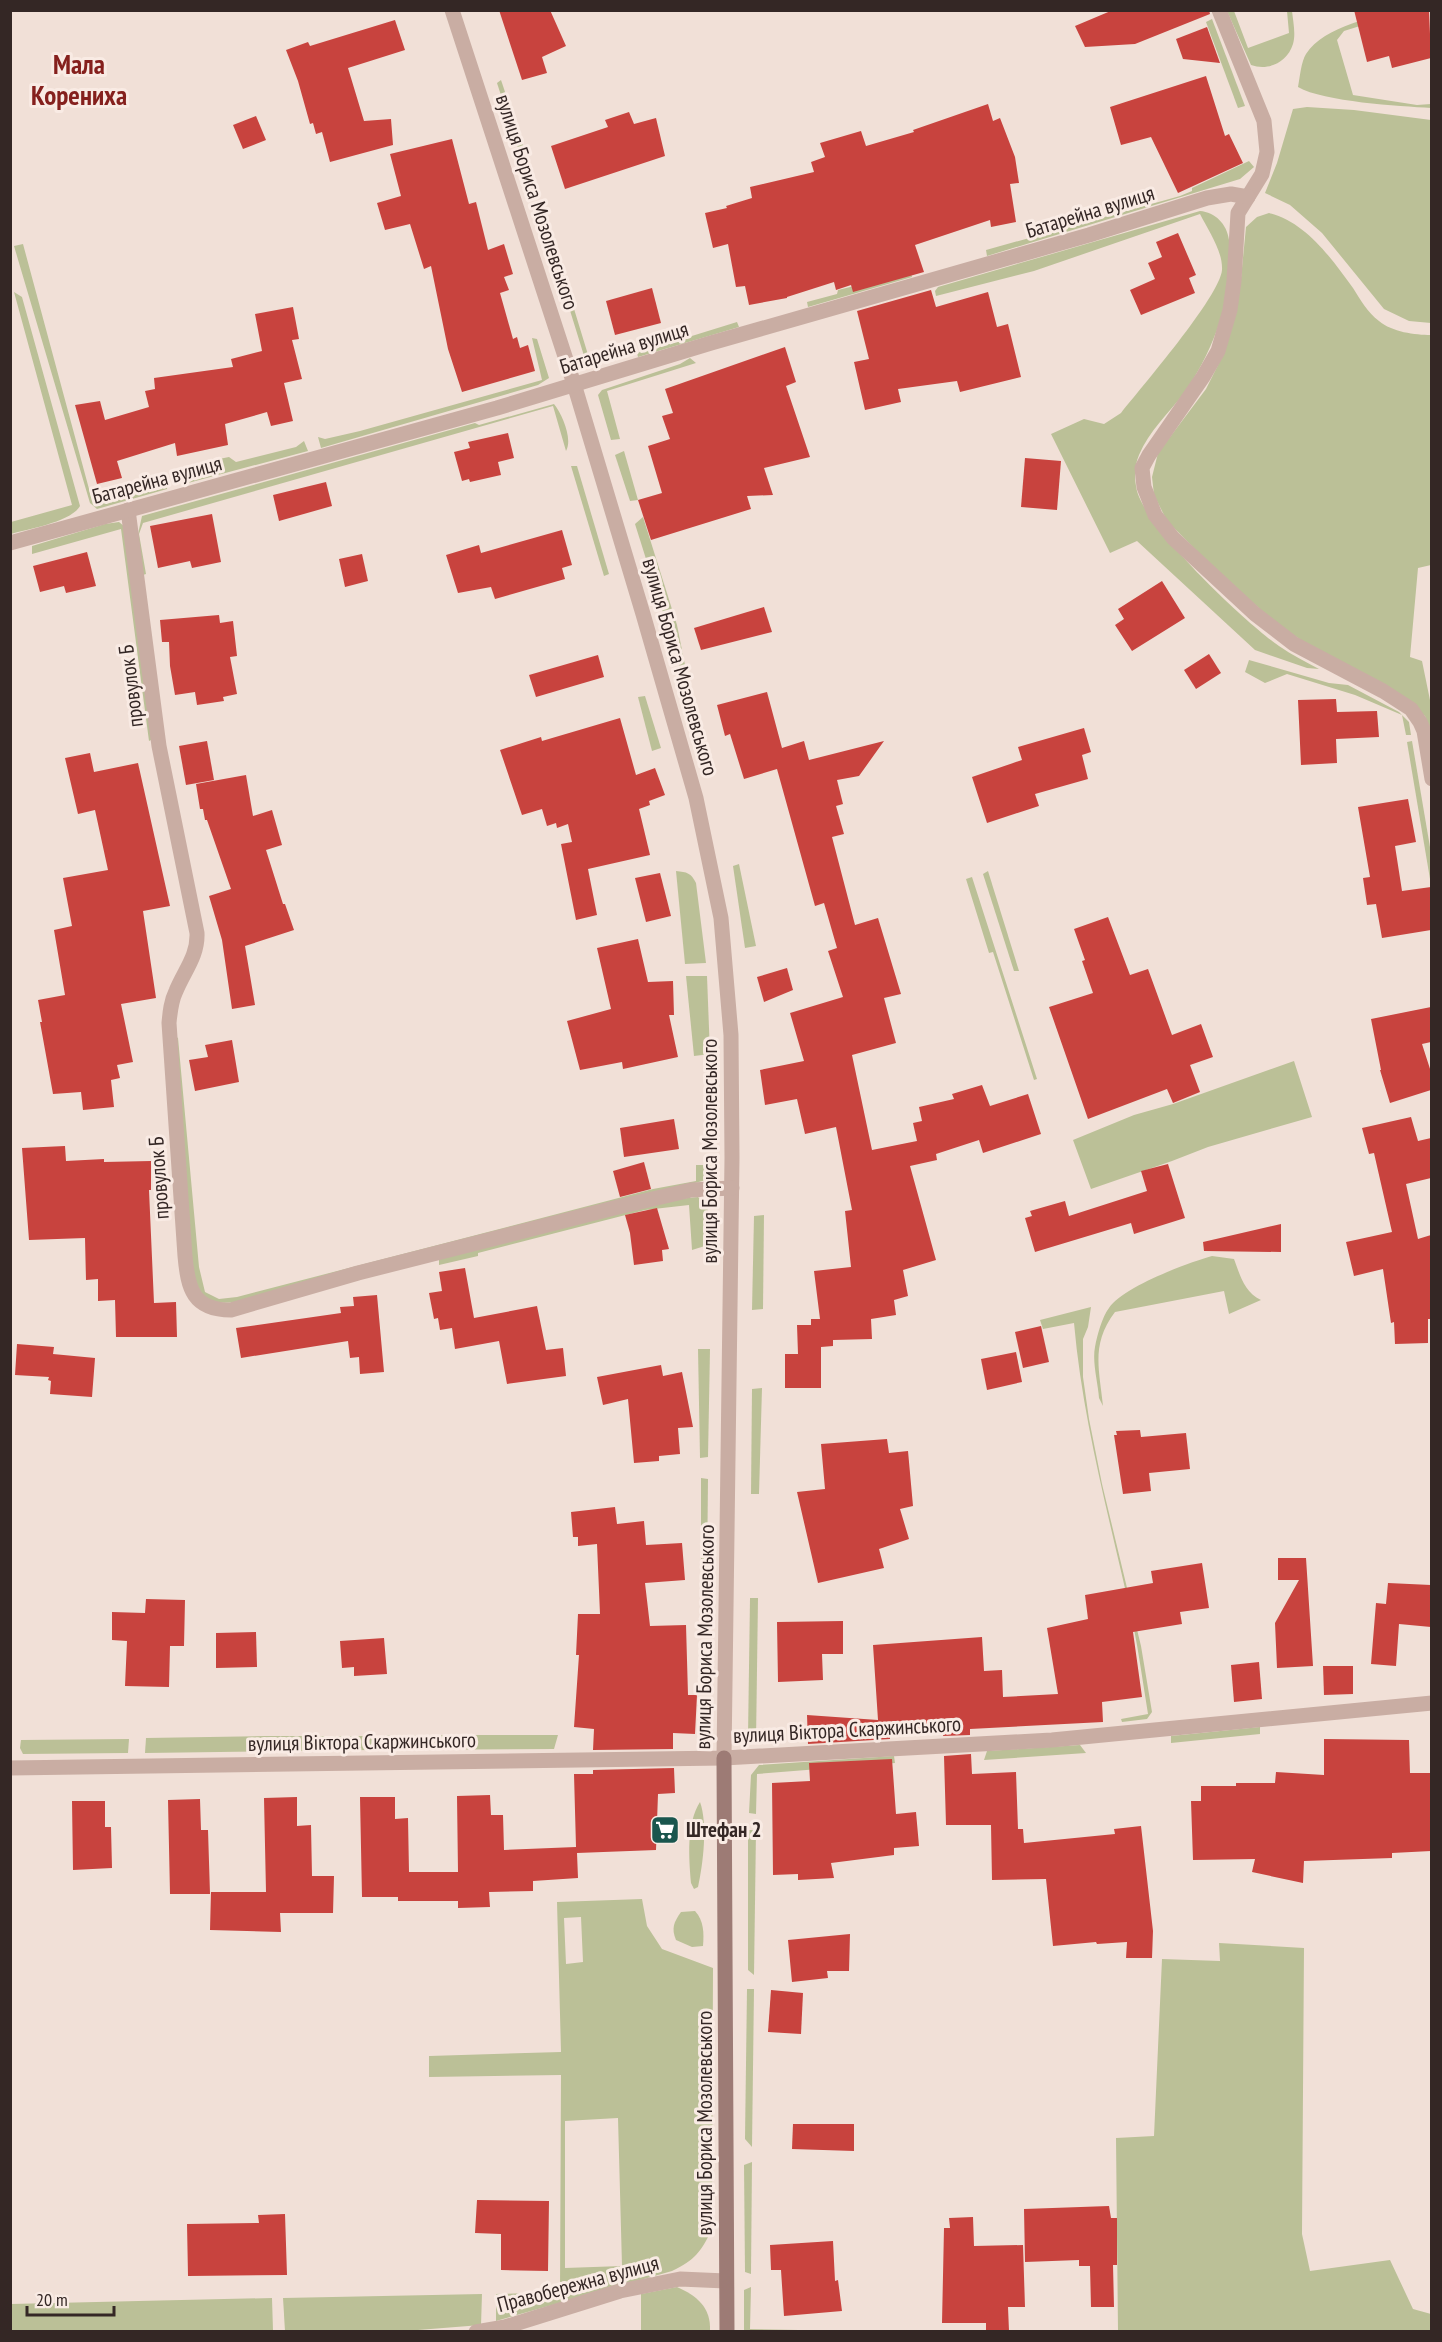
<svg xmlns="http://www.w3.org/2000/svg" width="1442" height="2342" font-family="'PT Sans Narrow',sans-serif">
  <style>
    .green { fill: #bbc097; fill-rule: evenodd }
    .building { fill: #c8433e }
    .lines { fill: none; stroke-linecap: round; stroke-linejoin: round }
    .street { stroke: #c9ada3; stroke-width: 15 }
    .secondary { stroke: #9d7b75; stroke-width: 15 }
    .labels { text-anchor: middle; stroke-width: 6; stroke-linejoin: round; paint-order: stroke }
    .street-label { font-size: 21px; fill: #342725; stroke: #f9ebe4 }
    .poi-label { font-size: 21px; font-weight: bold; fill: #342725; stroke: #f9ebe4; text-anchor: start }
    .district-label { font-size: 27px; font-weight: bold; fill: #85201d; stroke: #f9ebe4 }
  </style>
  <rect width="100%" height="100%" fill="#f1e0d7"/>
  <!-- green -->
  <g class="green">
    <path d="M1227 11H1234L1248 48 1289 33 1287 11H1292C1293 21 1296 34 1293 44 1287 63 1268 71 1251 65Z"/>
    <path d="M1408 11 1344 31 1337 40 1353 95 1417 105 1431 104V108C1399 106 1324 102 1298 87 1300 77 1301 62 1306 54 1324 26 1377 15 1408 11Z"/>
    <polygon points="1212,19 1245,106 1238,108 1206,22"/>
    <polygon points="501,80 539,193 533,194 497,83"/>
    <polygon points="1307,107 1354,110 1431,120 1431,323 1409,321 1384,309 1322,233 1290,205 1265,193 1277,163 1293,109"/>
    <polygon points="1249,161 1254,167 1240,179 987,256 986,250 1180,196 1192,191 1192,188"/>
    <path d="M1200 211C1215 212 1227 224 1229 240 1237 289 1213 353 1184 393 1169 413 1149 431 1139 455 1135 464 1134 476 1136 486 1140 524 1247 624 1279 646 1292 655 1306 662 1319 669L1307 668 1255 650 1137 541 1110 553 1051 434 1084 419 1104 424 1121 413C1141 388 1220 296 1222 270 1223 251 1208 230 1200 214L1034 271 936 296 935 291 938 287Z"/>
    <path d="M1269 213C1306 222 1332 259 1353 288 1360 299 1368 313 1379 321 1392 332 1415 335 1431 335V565L1418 568 1410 657 1422 661 1431 705V736L1425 716 1314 649 1276 623 1219 573 1167 521 1154 495 1152 477 1158 453 1206 389 1224 353 1241 278 1246 227 1257 217Z"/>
    <polygon points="546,217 589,358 593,362 585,359 542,220"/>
    <polygon points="23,244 92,500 168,479 167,489 97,509 90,503 14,246"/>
    <polygon points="911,272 912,277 808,307 807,302 837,294 838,290"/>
    <path d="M14 292 22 297 80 506C71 522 28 529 11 534V522L72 505Z"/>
    <polygon points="737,322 739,327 638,357 637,353"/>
    <polygon points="532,338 537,339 549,378 538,385 321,448 318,437 325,439 360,431 542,380"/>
    <polygon points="690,358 696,363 607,391 620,439 611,440 598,395 602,390 680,364"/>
    <path d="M554 404C562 414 573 439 566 451L553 406 143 523 139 534 146 574 143 575 138 534 142 516 475 423 479 425Z"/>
    <polygon points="304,441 308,451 188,483 184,475 209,468 214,460 229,457 236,462 296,447"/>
    <polygon points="624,451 638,500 630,501 615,455"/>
    <polygon points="571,466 577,466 609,574 604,576"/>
    <polygon points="643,517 677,625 685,665 680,667 635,524"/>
    <polygon points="119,522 125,527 153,739 149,741 121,529 32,554 32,546 105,524"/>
    <polygon points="1249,660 1329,683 1348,685 1399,712 1409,722 1411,735 1406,735 1402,715 1355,695 1287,674 1265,683 1245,672"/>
    <polygon points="645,696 661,748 652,751 638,697"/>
    <polygon points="1412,741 1431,853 1431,885 1407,742"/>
    <polygon points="739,864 756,946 745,948 733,866"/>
    <path d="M676 871C687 872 691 873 696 883L706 963 685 964Z"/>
    <polygon points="988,871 1019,971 1014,971 983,874"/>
    <polygon points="972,877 1037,1079 1034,1080 993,952 989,953 966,879"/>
    <polygon points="686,976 707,976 710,1054 694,1056"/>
    <path d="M176 1037 178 1038 199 1267 205 1292 219 1299 237 1297 653 1189 696 1181V1165H711L710 1179 251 1300C206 1307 198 1303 191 1257Z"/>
    <polygon points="1294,1061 1312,1117 1208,1147 1172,1161 1091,1189 1073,1140 1134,1115 1173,1104"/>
    <path d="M698 1197C713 1210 713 1226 708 1245L692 1250 689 1205 645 1210 478 1253V1256L439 1265V1259L677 1199Z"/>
    <polygon points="764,1215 763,1309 752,1310 754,1216"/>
    <path d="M1212 1256 1234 1259C1240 1275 1244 1292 1261 1300L1229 1314 1224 1291 1115 1312C1091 1344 1099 1368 1103 1406L1099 1398C1098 1383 1092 1362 1095 1347 1097 1336 1102 1317 1109 1308 1123 1287 1187 1263 1212 1256Z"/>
    <path d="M1091 1307 1088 1327 1083 1339V1377L1089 1419 1102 1484 1141 1646 1152 1712 1147 1719 1122 1722 1121 1719 1148 1714C1143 1684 1139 1653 1133 1624 1111 1523 1083 1425 1074 1323L1043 1329 1040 1320Z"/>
    <polygon points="698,1349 710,1349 708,1457 700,1458"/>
    <polygon points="762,1388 759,1494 751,1494 752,1389"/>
    <polygon points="701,1478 708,1479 707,1578 701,1579"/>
    <polygon points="750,1598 758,1598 756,1741 748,1736"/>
    <polygon points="1260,1727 1260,1734 1171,1743 1171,1736"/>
    <polygon points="384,1735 558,1735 554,1749 389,1750"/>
    <polygon points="265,1736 373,1736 370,1750 145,1753 146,1738"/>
    <polygon points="129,1739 128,1753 23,1754 20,1748 21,1740"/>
    <polygon points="1080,1745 1086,1753 984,1760 987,1751"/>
    <polygon points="894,1756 895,1763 757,1774 756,1814 749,1813 751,1775 759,1765"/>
    <path d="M700 1802C708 1824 703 1865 698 1887L694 1889 691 1883C689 1858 686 1824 700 1802Z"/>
    <polygon points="748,1830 756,1830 754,1975 748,1970"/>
    <path d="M642 1899 647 1926 662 1949 713 1968 712 2229C701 2252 695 2260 672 2271L496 2321V2294L560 2292 561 2075 429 2077V2056L561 2052 557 1902ZM581 1917 583 1962 566 1964 564 1918ZM618 2118 622 2266 565 2268V2121Z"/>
    <path d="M695 1911C704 1921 704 1933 703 1946L692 1947 676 1940C671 1928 674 1922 681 1912Z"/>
    <polygon points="1219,1943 1304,1948 1302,2234 1310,2271 1390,2260 1413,2309 1431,2314 1431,2331 1118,2331 1116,2138 1154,2136 1162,1959 1220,1961"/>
    <polygon points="747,1989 754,1989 752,2147 745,2139"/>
    <polygon points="752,2162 751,2274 745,2272 744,2165"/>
    <path d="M677 2287C697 2296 711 2307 710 2331H641V2294Z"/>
    <polygon points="751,2287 750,2329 847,2331 744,2331 744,2290"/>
    <polygon points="482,2294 481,2325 418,2330 285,2331 283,2298"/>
    <polygon points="272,2298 273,2331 11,2331 11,2304"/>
  </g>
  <!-- building -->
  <g class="building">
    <polygon points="499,10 550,10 566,46 542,57 547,73 522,80"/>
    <polygon points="1113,10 1209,10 1210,14 1135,44 1085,47 1075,26"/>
    <polygon points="1354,10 1429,10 1431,58 1392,68 1389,56 1367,62"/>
    <polygon points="395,20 405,50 348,68 364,121 391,119 393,145 330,162 322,132 316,134 313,123 310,124 298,81 286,50 308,42 310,46"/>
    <polygon points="1207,27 1220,63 1183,59 1176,39"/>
    <polygon points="1206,76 1225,136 1229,134 1243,163 1178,193 1151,137 1121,145 1110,107"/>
    <polygon points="988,104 993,121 1000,118 1015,157 1019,183 1010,184 1016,222 991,227 990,220 915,245 924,272 853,292 851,285 836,290 834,282 787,297 787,298 749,305 745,286 736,287 728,244 713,248 705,213 727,208 726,206 752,198 750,187 814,172 811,162 825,157 820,143 861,131 866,146 914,132 913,130"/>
    <polygon points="629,112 634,124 656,118 665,156 565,189 551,146 608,127 605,120"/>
    <polygon points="256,116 266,140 243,149 233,125"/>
    <polygon points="452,139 469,204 476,202 488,250 504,244 513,274 504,277 509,290 500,293 513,339 517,337 520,348 528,345 535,371 462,392 448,349 431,266 424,269 410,224 385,230 377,203 401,196 390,154"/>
    <polygon points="1178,233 1196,275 1189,278 1195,293 1141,315 1130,290 1155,279 1148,263 1162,257 1156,242"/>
    <polygon points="652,288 661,323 615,335 606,301"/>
    <polygon points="931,290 936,307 988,292 997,327 1008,324 1021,377 960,392 957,381 898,389 901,402 865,410 854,362 869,359 857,311"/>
    <polygon points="293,307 299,339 292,340 302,379 284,383 293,421 271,426 267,412 225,424 228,445 177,456 175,443 117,461 122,478 97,484 75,405 100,401 105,420 149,407 145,391 155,389 154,378 233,367 231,359 262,351 255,314"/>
    <polygon points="785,347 796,382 786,386 810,457 764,468 773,495 747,496 751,509 651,540 638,500 662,493 648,446 670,439 662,416 673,413 665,389"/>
    <polygon points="508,433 514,458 498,462 501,475 470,482 469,479 462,481 454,452 470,448 468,442"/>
    <polygon points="1025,458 1061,461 1057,510 1021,507"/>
    <polygon points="326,482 332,506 279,521 273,495"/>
    <polygon points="212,514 221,562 192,568 190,561 158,568 150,526"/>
    <polygon points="562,530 572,565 562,568 565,579 495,599 491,587 458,593 446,555 479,545 481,553"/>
    <polygon points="87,552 96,586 66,593 64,586 40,592 33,566"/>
    <polygon points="362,554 368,581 345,587 339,559"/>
    <polygon points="1162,581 1185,618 1132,651 1115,625 1124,619 1118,609"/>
    <polygon points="764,607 772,632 701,650 694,628"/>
    <polygon points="219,615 220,623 233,621 237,656 230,657 237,694 223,697 224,701 197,705 195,692 175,695 170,666 169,642 162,642 160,620"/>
    <polygon points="1209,654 1221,673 1196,689 1184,670"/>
    <polygon points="598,655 604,677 536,697 529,675"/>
    <polygon points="767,692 782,748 804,741 809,760 884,741 859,776 837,780 843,804 836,806 844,834 832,837 855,925 878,918 901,994 884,998 896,1043 852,1055 872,1150 917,1141 913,1123 922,1121 919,1107 954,1099 952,1094 982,1085 990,1106 1028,1094 1041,1134 983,1153 979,1140 936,1154 937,1160 910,1166 936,1260 903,1270 908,1296 894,1300 896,1315 871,1319 872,1339 833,1340 833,1346 821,1347 821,1388 785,1388 785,1354 798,1354 797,1325 811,1325 811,1319 820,1319 814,1271 851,1267 845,1211 852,1210 836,1127 805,1134 797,1099 765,1105 760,1070 804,1061 790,1013 843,997 828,951 837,948 824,903 815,906 777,769 744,779 730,734 725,736 717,705"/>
    <polygon points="1336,699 1337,712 1377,711 1379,737 1336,739 1337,763 1301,765 1298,700"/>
    <polygon points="620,718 636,775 655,768 665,795 649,801 650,805 639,809 650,855 588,869 597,915 576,920 561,844 572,842 568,824 557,828 556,823 547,826 542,809 522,815 500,750 541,737 542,741"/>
    <polygon points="1084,728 1091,752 1082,755 1088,779 1035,794 1039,806 987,823 972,777 1022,760 1018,747"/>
    <polygon points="207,741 214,780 186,785 179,746"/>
    <polygon points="90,753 94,772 138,763 170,906 143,911 156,998 121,1004 133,1062 117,1065 120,1078 111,1080 114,1107 83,1110 81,1092 53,1094 40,1022 42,1022 38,1000 65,995 54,930 72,926 63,878 108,870 95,810 78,814 65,758"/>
    <polygon points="246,775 253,816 272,810 282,845 266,850 283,904 285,904 294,930 245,946 255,1005 232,1009 222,940 209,896 231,889 207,820 205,820 203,809 200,809 196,784"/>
    <polygon points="1408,799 1416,842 1395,846 1402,891 1431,887 1431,930 1382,938 1376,904 1367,905 1363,878 1370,877 1358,807"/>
    <polygon points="660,873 671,916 646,922 635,878"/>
    <polygon points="1108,917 1130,975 1148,969 1172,1035 1201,1024 1213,1057 1190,1065 1200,1092 1173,1103 1167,1089 1088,1119 1049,1007 1093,993 1082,961 1085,960 1074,929"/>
    <polygon points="638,939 648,982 673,981 674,1015 669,1015 678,1057 623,1069 622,1062 580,1070 567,1021 611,1009 597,948"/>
    <polygon points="787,968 793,990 764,1002 757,977"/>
    <polygon points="1431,1007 1431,1042 1422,1044 1431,1072 1431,1090 1390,1103 1380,1070 1381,1070 1371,1019"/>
    <polygon points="232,1040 239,1082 195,1091 189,1060 208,1057 205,1045"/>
    <polygon points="1411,1117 1418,1141 1431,1138 1431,1178 1406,1184 1418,1239 1431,1235 1431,1319 1428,1319 1428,1343 1395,1344 1394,1322 1391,1323 1383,1269 1354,1276 1346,1242 1392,1232 1374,1153 1369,1154 1362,1128"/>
    <polygon points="674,1119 679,1149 624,1157 620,1128"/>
    <polygon points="65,1146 66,1161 104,1159 104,1162 151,1161 151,1190 149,1190 154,1303 176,1302 177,1337 116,1337 115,1300 98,1301 98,1279 86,1280 85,1238 29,1240 22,1148"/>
    <polygon points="644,1162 651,1189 620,1197 613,1171"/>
    <polygon points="1168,1164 1185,1218 1134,1234 1131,1223 1035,1252 1025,1218 1032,1216 1030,1211 1065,1201 1069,1216 1147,1191 1141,1171"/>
    <polygon points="657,1208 669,1249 662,1250 663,1261 634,1265 630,1233 625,1215"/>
    <polygon points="1281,1224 1281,1252 1204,1251 1203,1242"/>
    <polygon points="465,1268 474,1318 537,1306 546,1350 563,1348 566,1376 507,1384 499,1341 455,1349 452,1328 440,1330 438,1318 434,1319 429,1293 442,1291 439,1272"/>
    <polygon points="377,1295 384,1372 360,1374 359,1357 350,1358 348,1341 241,1358 236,1328 341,1313 340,1307 354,1306 353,1297"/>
    <polygon points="1041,1326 1049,1362 1023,1368 1015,1332"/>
    <polygon points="17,1344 54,1347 53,1354 95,1358 92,1397 50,1394 51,1381 48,1380 49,1377 15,1375"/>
    <polygon points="1016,1352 1022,1382 987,1390 981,1359"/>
    <polygon points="661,1365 663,1376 682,1372 693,1427 678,1428 680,1454 659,1456 659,1461 634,1463 628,1399 603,1405 597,1377"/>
    <polygon points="1140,1430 1141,1437 1186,1433 1190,1469 1149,1473 1151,1491 1123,1494 1114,1435 1117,1435 1116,1431"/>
    <polygon points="887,1439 889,1453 908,1451 913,1506 900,1509 909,1539 879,1549 884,1568 818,1583 797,1492 825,1489 821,1444"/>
    <polygon points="615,1507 617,1524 644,1521 646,1545 682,1543 685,1580 645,1583 650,1626 686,1625 688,1695 697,1695 695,1734 673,1733 673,1749 593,1750 594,1729 574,1727 579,1655 576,1655 578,1614 600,1614 597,1544 578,1546 578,1537 573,1537 571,1512"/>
    <polygon points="1278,1558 1306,1558 1313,1666 1277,1668 1275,1623 1299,1580 1278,1580"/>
    <polygon points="1202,1563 1209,1608 1180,1612 1182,1624 1133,1632 1142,1697 1102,1702 1103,1722 970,1729 970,1735 943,1736 943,1732 890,1734 890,1739 808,1744 807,1715 878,1720 873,1645 982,1637 984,1671 1002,1670 1003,1697 1058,1694 1047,1628 1088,1619 1085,1595 1153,1583 1151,1571"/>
    <polygon points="1388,1583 1431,1585 1431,1627 1399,1624 1396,1666 1371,1664 1376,1603 1386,1604"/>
    <polygon points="146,1599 185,1600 184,1646 170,1646 169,1687 125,1686 127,1641 112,1640 112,1612 145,1613"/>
    <polygon points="843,1621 843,1654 822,1654 823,1680 778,1682 777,1622"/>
    <polygon points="256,1632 257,1667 216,1668 216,1633"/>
    <polygon points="384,1638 387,1674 354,1676 354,1667 342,1668 340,1641"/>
    <polygon points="1259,1662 1262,1699 1234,1702 1231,1665"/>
    <polygon points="1323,1666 1353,1666 1353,1694 1324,1695"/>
    <polygon points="1324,1739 1409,1740 1410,1773 1431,1773 1431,1851 1392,1853 1392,1858 1304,1861 1303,1883 1252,1872 1255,1859 1193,1860 1191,1801 1201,1801 1201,1786 1236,1786 1236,1783 1275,1783 1276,1772 1324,1775"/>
    <polygon points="971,1754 972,1774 1016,1772 1018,1829 1023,1829 1024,1843 1115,1834 1114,1829 1141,1826 1153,1931 1152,1958 1126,1958 1127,1942 1097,1944 1096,1942 1053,1946 1046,1879 992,1880 991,1825 946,1825 944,1756"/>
    <polygon points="892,1759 896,1814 916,1812 919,1846 894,1848 894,1855 831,1863 834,1878 798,1880 798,1874 773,1875 772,1783 810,1781 809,1763"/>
    <polygon points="674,1768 675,1793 658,1794 656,1850 577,1853 578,1878 533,1881 533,1891 489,1892 490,1907 458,1908 458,1901 398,1901 398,1897 362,1897 360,1797 395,1797 395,1819 408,1818 409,1872 458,1872 457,1796 490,1795 491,1815 503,1815 504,1850 576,1847 574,1774 593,1774 593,1770"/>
    <polygon points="297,1797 297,1826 311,1825 312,1876 334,1876 333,1913 280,1913 281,1932 210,1930 211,1892 266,1892 264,1798"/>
    <polygon points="200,1799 201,1830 208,1830 210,1894 170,1894 168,1800"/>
    <polygon points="72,1801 105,1801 105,1827 111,1827 112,1868 73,1870"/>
    <polygon points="850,1934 849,1971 827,1971 828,1978 792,1982 788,1940"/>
    <polygon points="771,1990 803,1993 801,2034 768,2032"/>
    <polygon points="793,2124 854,2124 854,2151 792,2149"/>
    <polygon points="477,2200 549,2201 548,2271 501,2270 501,2234 475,2233"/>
    <polygon points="1109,2206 1111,2218 1117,2218 1117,2265 1113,2265 1114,2307 1091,2307 1090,2266 1079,2266 1079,2260 1025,2262 1024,2209"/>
    <polygon points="285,2214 287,2275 188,2276 187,2224 259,2223 258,2215"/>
    <polygon points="973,2217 974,2246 1023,2245 1025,2307 1008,2307 1009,2331 986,2331 986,2323 942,2323 944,2228 950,2228 949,2218"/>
    <polygon points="833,2241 835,2281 838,2280 842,2311 784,2316 781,2270 771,2270 770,2245"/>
  </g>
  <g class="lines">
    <!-- street -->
    <g class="street">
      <polyline points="452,10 574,384 643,614 696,798 721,918 731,1035 732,1158 724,1758"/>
      <polyline points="1219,10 1264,121 1267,152 1262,174 1238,213 1234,281 1230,310 1218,351 1203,377 1149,455 1142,468 1144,487 1155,515 1173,538 1255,614 1294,644 1383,691 1411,709 1420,722 1424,731 1432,779"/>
      <path d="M128 510 159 746 197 933C198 956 184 971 176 991 171 1001 170 1012 169 1023L185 1256C188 1289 193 1310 231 1310L358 1273 614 1208 691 1190 732 1188"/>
      <polyline points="10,543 497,408 711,343 1089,235 1207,198 1231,194 1248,197"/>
      <polyline points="10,1768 724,1758 1052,1740 1432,1703"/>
      <polyline points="476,2332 505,2327 620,2291 680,2279 726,2281"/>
    </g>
    <!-- secondary -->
    <polyline class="secondary" points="724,1758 727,2332"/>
  </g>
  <!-- icons -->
  <defs>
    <g id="supermarket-square" transform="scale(1.5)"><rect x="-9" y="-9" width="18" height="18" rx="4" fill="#1a564e" stroke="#f9ebe4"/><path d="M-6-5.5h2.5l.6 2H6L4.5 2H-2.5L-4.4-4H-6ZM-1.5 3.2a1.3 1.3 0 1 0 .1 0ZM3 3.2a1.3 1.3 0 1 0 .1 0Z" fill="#fff"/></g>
  </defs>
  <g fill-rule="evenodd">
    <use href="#supermarket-square" x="665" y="1830"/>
  </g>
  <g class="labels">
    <!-- street labels -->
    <g class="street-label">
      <text transform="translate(537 202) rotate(72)" y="7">вулиця Бориса Мозолевського</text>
      <text transform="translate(1090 212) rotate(-17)" y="7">Батарейна вулиця</text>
      <text transform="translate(624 348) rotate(-17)" y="7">Батарейна вулиця</text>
      <text transform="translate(157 480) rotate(-15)" y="7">Батарейна вулиця</text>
      <text transform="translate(680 667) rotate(74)" y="7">вулиця Бориса Мозолевського</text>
      <text transform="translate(131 686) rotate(-97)" y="7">провулок Б</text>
      <text transform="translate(710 1151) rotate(-90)" y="7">вулиця Бориса Мозолевського</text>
      <text transform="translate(159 1178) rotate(-94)" y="7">провулок Б</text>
      <text transform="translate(705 1637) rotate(-89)" y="7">вулиця Бориса Мозолевського</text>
      <text transform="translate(847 1730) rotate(-3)" y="7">вулиця Віктора Скаржинського</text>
      <text transform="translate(362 1742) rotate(-1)" y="7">вулиця Віктора Скаржинського</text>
      <text transform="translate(705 2123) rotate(-90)" y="7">вулиця Бориса Мозолевського</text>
      <text transform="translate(578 2284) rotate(-15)" y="7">Правобережна вулиця</text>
    </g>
    <!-- poi labels -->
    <g class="poi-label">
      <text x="686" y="1837">Штефан 2</text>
    </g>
    <!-- district labels -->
    <g class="district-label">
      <text x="79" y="74">Мала<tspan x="79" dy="31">Корениха</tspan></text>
    </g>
  </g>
  <!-- border -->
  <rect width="1442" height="2342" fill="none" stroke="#342725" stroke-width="24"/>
  <!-- scale -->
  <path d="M27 2306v9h87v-9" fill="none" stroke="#342725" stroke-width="3"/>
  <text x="36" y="2306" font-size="18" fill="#342725" stroke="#f9ebe4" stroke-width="4.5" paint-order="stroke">20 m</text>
</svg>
